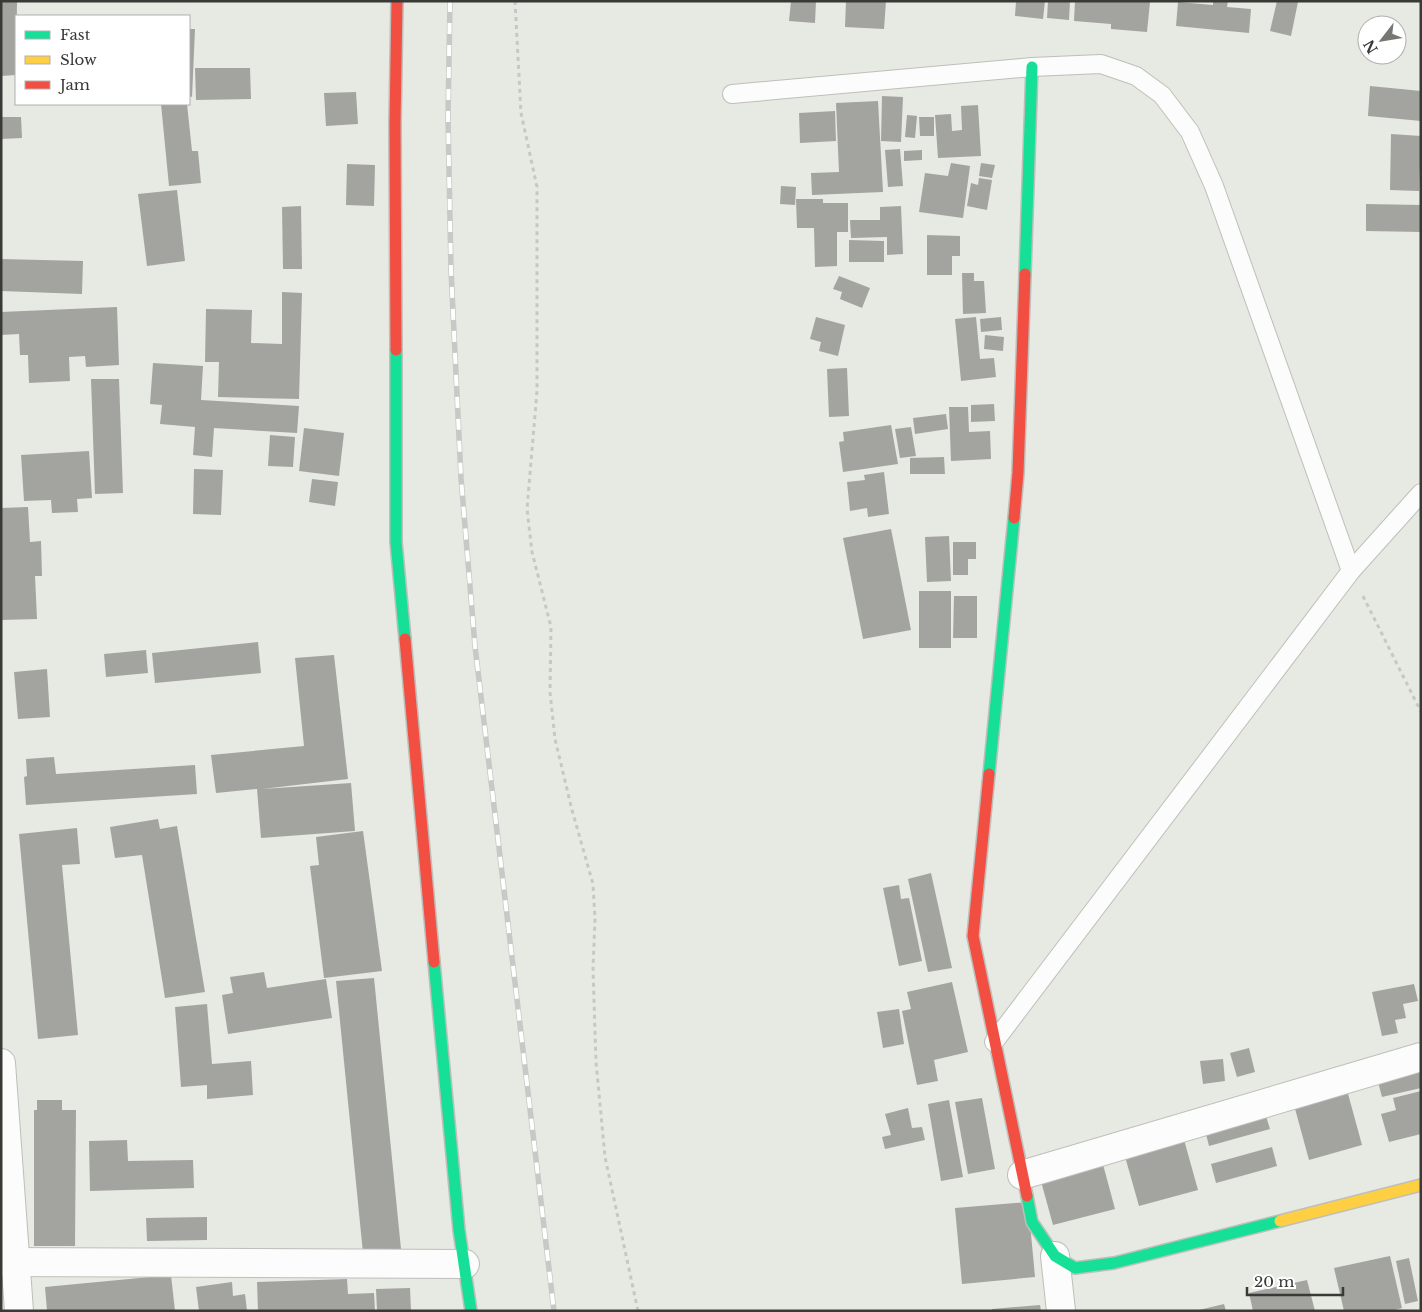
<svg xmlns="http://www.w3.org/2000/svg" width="1422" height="1312" font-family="'Libre Baskerville',serif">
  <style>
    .building { fill: #a3a4a0 }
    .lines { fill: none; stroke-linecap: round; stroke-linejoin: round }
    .lane-casing { stroke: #bebfba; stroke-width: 20 }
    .street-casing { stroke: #bebfba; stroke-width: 30 }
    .fast-casing { stroke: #bebfba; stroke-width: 14 }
    .slow-casing { stroke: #bebfba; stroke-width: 14 }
    .jam-casing { stroke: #bebfba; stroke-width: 14 }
    .path { stroke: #c7c8c6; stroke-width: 3; stroke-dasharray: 4 4; stroke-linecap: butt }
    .lane { stroke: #fbfcfb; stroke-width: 18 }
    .street { stroke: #fbfcfb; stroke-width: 28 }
    .fast { stroke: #16e098; stroke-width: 11 }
    .slow { stroke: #ffcf43; stroke-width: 11 }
    .jam { stroke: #f24e42; stroke-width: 11 }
    .rail-casing { stroke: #c8c8c6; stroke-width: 5.5 }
    .rail { stroke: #fff; stroke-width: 4; stroke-dasharray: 11; stroke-linecap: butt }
  </style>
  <rect width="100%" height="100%" fill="#e7e9e3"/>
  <!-- building -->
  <g class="building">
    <polygon points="1,1 17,1 16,75 1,76"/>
    <polygon points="791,1 816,1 815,23 789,21"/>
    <polygon points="846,1 886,1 884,29 845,27"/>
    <polygon points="1016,1 1045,1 1043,19 1015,16"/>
    <polygon points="1048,1 1070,1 1069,20 1047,18"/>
    <polygon points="1075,1 1150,2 1147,32 1111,29 1111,24 1074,21"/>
    <polygon points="1213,1 1228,1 1227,7 1251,9 1249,33 1176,26 1178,2 1213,5"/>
    <polygon points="1277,1 1298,2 1291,36 1270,31"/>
    <polygon points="189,29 195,29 192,97 189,96"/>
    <polygon points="195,68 250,68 251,99 196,100"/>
    <polygon points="1370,86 1421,91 1421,121 1368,116"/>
    <polygon points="356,92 358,124 326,126 324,93"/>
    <polygon points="882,96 903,97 901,142 881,141"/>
    <polygon points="878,101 883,192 812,195 811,173 839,172 836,103"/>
    <polygon points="161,104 187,104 192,151 198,151 201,183 169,186"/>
    <polygon points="978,105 981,156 938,158 935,115 951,114 952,131 962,130 961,106"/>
    <polygon points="835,111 836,141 800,143 799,113"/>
    <polygon points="907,115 917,116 915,138 905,137"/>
    <polygon points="1,117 21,117 22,138 1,139"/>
    <polygon points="919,117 934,117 934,136 920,136"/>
    <polygon points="1391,134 1421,136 1419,191 1390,190"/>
    <polygon points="900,149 903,186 888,187 885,150"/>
    <polygon points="922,150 922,160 904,161 904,151"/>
    <polygon points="951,163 970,166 963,218 919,212 925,173 948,176"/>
    <polygon points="981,163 995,165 992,178 979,176"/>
    <polygon points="347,164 375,165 374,206 346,205"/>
    <polygon points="979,178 992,180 987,210 967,206 971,183 978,185"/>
    <polygon points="781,186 796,187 795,205 780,204"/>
    <polygon points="177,190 185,261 147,266 138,194"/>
    <polygon points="796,199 823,199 823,203 848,203 848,232 837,232 837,266 815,267 814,228 797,228"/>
    <polygon points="1366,204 1421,205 1421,232 1366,231"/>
    <polygon points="301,206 302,269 283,269 282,207"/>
    <polygon points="901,206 903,254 887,255 887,237 851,238 850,220 880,220 880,207"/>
    <polygon points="927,235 960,236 960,256 952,256 952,275 927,275"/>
    <polygon points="849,240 884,241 884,262 849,262"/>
    <polygon points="1,259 83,261 82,294 1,291"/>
    <polygon points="962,273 974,273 974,281 984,281 986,313 963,314"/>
    <polygon points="839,276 870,288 862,308 840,299 842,292 833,289"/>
    <polygon points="282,292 302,293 299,399 218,397 219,362 205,362 206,309 252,310 251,343 282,344"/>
    <polygon points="117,307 119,365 86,367 85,356 69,357 70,381 29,383 28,355 20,355 19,334 1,335 1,312"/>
    <polygon points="816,317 845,325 838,356 819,351 821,342 810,339"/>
    <polygon points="976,317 980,359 994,358 996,377 961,381 955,319"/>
    <polygon points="1001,317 1002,330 981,332 980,319"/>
    <polygon points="985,335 1004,337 1003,351 984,349"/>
    <polygon points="153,363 203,366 201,400 299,406 297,433 214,428 212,457 193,455 195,427 160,424 162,405 150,404"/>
    <polygon points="847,368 849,416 829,417 827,369"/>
    <polygon points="91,379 119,379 123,493 95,494"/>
    <polygon points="994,404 995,421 971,422 971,405"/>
    <polygon points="949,407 968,407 969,432 990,431 991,459 951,461"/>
    <polygon points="946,414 948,429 915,434 913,418"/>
    <polygon points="891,425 898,464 843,472 839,442 844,441 843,432"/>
    <polygon points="911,427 916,456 900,458 895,429"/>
    <polygon points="304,428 344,433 339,476 299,471"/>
    <polygon points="270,435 295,437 293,467 268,466"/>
    <polygon points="89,451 92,498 77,499 78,512 52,513 51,500 24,501 21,455"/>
    <polygon points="944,457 945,474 910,474 910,458"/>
    <polygon points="194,469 223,470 221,515 193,514"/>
    <polygon points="884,472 889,514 868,517 867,508 850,511 847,482 865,480 864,475"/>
    <polygon points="312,479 338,482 335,506 309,502"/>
    <polygon points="28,507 30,542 41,541 42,576 35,576 37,619 1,620 1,508"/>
    <polygon points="891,529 911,630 863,639 843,538"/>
    <polygon points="949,536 951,581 927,582 925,537"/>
    <polygon points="953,542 976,542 976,559 968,559 968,575 953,575"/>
    <rect x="919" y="591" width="32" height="57"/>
    <polygon points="954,596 977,596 977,638 953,638"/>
    <polygon points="258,642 261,673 155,683 152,653"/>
    <polygon points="146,650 148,673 106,677 104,654"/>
    <polygon points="334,655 348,779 262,789 351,783 355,831 261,838 257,789 216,793 211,755 304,746 295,658"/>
    <polygon points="47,669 50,717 18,719 14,672"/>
    <polygon points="54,757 56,774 195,765 197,794 26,805 24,777 27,776 26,759"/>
    <polygon points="158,819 160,829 177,826 205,992 165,998 142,855 115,858 110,827"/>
    <polygon points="77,828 80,864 62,865 78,1035 38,1039 19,834"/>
    <polygon points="363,831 382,971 324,978 310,866 319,865 316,837"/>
    <polygon points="931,873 952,968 928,972 908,879"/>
    <polygon points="899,885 901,899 909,898 922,961 899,966 883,888"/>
    <polygon points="264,972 267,988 326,979 332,1018 228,1034 222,995 233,993 230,977"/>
    <polygon points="374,978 401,1249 363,1253 336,981"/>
    <polygon points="952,982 968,1052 934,1060 938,1081 917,1085 902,1011 911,1009 907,992"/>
    <polygon points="1414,984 1418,1001 1403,1004 1406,1018 1395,1020 1398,1033 1382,1036 1372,992"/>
    <polygon points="207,1004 212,1064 251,1061 253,1095 207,1099 207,1085 181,1087 175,1007"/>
    <polygon points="899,1009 904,1044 883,1048 877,1012"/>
    <polygon points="1249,1048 1255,1072 1237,1077 1230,1053"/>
    <polygon points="1223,1059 1225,1081 1203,1084 1200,1061"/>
    <polygon points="1421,1071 1421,1088 1382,1097 1378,1082"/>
    <polygon points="1347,1090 1362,1145 1309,1160 1294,1105"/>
    <polygon points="1421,1091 1421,1134 1389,1142 1381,1114 1396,1110 1393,1098"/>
    <polygon points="982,1098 995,1169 968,1174 955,1102"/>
    <polygon points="37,1100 62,1100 62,1110 76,1110 75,1246 34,1246 34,1110 37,1110"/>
    <polygon points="949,1100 963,1177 941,1181 928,1104"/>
    <polygon points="908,1108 912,1128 922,1127 925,1140 885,1149 882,1137 891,1135 885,1114"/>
    <polygon points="1265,1113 1270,1129 1209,1146 1205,1130"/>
    <polygon points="1183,1136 1198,1190 1139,1206 1124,1153"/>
    <polygon points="127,1140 128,1161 193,1160 194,1188 90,1191 89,1141"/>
    <polygon points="1272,1147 1277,1166 1216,1183 1211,1164"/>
    <polygon points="1101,1157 1115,1209 1053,1225 1039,1174"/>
    <polygon points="1028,1202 1035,1277 962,1284 955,1208"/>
    <polygon points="207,1217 207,1240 147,1241 146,1218"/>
    <polygon points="1390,1256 1402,1308 1391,1311 1344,1311 1334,1268"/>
    <polygon points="1409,1258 1418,1301 1405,1304 1396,1261"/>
    <polygon points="171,1275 175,1311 47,1311 45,1287"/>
    <polygon points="347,1279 348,1294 374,1293 375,1311 258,1311 257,1282"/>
    <polygon points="1307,1280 1315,1311 1253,1311 1249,1293"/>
    <polygon points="232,1282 233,1296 245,1294 247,1311 199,1311 196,1287"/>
    <polygon points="410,1288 411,1311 377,1311 376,1289"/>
    <polygon points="1224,1304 1226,1311 1199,1311 1199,1310"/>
    <polygon points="1040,1305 1041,1311 992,1311 992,1309"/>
  </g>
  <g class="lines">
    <!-- lane casing -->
    <g class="lane-casing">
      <g id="lane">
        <polyline points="732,94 1032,67 1101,64 1136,76 1162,95 1190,132 1214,186 1351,571"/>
        <polyline points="994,1042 1351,571 1421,493"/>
      </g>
    </g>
    <!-- street casing -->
    <g class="street-casing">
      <g id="street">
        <polyline points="1,1063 19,1311"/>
        <polyline points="1022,1175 1421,1057"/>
        <polyline points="1055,1256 1061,1311"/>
        <polyline points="1,1262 465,1264"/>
      </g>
    </g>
    <!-- fast casing -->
    <g class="fast-casing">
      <g id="fast">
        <polyline points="1025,274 1032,67"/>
        <polyline points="396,350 396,542 405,639"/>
        <polyline points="989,774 1014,518"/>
        <polyline points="434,962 459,1230 471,1311"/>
        <polyline points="1027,1196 1032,1222 1055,1256 1075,1268 1114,1263 1280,1221"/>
      </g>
    </g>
    <!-- slow casing -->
    <g class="slow-casing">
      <polyline id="slow" points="1280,1221 1421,1185"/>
    </g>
    <!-- jam casing -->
    <g class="jam-casing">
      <g id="jam">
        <polyline points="396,350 395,124 397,1"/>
        <polyline points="1014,518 1018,473 1025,274"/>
        <polyline points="405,639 434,962"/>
        <polyline points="989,774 973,936 1027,1196"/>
      </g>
    </g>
    <!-- path -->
    <g class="path">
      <polyline points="515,1 521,113 537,187 537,391 527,509 532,552 551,627 550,692 555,739 572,810 593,884 595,919 593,969 596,1062 605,1157 638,1311"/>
      <polyline points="1363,596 1421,712"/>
    </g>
    <!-- lane -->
    <use href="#lane" class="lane"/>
    <!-- street -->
    <use href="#street" class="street"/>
    <!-- fast -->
    <use href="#fast" class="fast"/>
    <!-- slow -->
    <use href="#slow" class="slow"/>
    <!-- jam -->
    <use href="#jam" class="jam"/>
    <!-- rail casing -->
    <g class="rail-casing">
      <polyline id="rail" points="450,1 448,118 451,270 461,478 475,646 554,1311"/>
    </g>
    <!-- rail -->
    <use href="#rail" class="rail"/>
  </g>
  <!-- border -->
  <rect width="1422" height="1312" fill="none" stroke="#393a36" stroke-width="5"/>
  <!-- legend -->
  <rect x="15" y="15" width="175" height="90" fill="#ffffff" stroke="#b0b0af"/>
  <rect x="25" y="31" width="25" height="8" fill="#16e098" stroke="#b0b0af"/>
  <text x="60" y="40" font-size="15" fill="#393a36">Fast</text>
  <rect x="25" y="56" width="25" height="8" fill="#ffcf43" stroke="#b0b0af"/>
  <text x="60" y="65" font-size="15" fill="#393a36">Slow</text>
  <rect x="25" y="81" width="25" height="8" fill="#f24e42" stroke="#b0b0af"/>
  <text x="60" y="90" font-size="15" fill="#393a36">Jam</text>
  <!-- north arrow -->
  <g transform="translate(1382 40) rotate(239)"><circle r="24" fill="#ffffff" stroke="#b0b0af"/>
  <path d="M0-4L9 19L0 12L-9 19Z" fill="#767773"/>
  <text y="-8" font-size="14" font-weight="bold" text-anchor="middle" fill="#393a36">N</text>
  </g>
  <!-- scale -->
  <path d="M1247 1287v8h96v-8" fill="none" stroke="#393a36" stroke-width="2.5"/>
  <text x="1254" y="1287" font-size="15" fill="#393a36" stroke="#ffffff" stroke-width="4" paint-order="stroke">20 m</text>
</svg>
